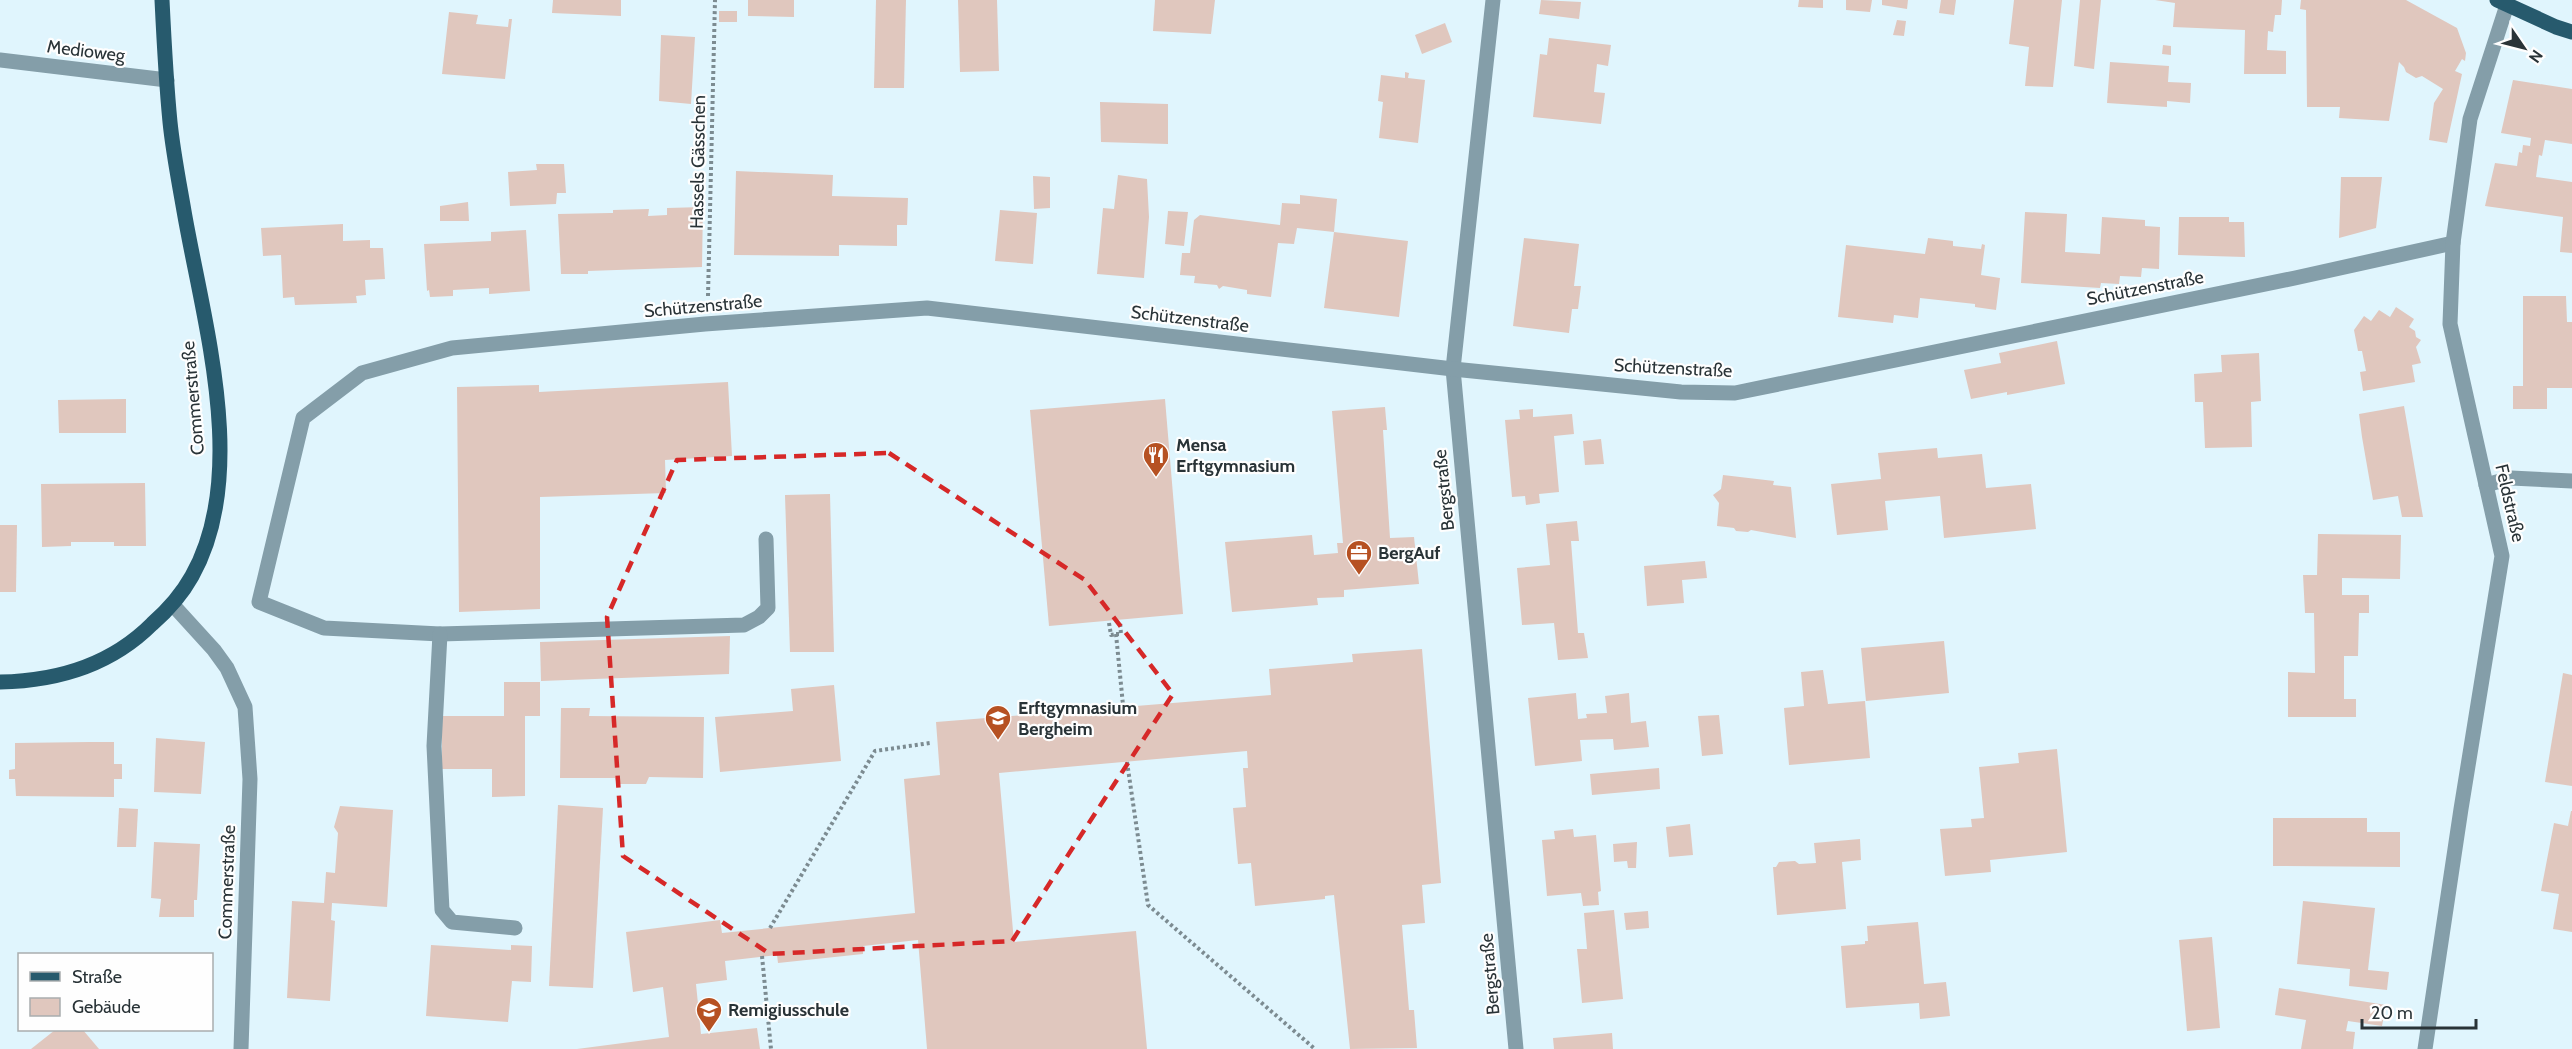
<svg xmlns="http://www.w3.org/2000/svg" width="2572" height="1049" font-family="Cabin,sans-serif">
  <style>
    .building { fill: #e0c7be }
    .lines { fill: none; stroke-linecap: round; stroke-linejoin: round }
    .path { stroke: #7c8b91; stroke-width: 4; stroke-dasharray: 3 3; stroke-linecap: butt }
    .minor { stroke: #849ea9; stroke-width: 15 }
    .major { stroke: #275a6d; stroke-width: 15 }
    .marked { fill: none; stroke: #d62828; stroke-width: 4.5; stroke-dasharray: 12 8; stroke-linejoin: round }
    .labels { text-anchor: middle; stroke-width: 4.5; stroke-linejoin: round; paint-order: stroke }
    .street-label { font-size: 18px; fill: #293337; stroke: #fefefe }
    .poi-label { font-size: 18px; font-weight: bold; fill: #293337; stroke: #fefefe; text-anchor: start }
  </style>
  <rect width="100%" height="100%" fill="#e0f5fd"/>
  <!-- building -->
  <g class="building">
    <polygon points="553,0 621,0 621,16 552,13"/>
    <polygon points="748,0 794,0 794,17 748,16"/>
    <polygon points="876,0 906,0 904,88 874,88"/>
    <polygon points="958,0 997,0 999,71 960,72"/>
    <polygon points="1155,0 1215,0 1211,34 1153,31"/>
    <polygon points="1541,0 1581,2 1579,19 1539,14"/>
    <polygon points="1799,0 1823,0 1823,8 1798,7"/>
    <polygon points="1846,0 1872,0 1870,12 1846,10"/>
    <polygon points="1882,0 1908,0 1907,9 1882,5"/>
    <polygon points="1941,0 1956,0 1954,15 1939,13"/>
    <polygon points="2014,0 2062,0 2053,87 2025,86 2029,47 2009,44"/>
    <polygon points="2080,0 2101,0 2094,69 2074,66"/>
    <polygon points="2155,0 2282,0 2281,15 2275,15 2273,32 2268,31 2267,50 2286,51 2286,74 2244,74 2245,30 2173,27 2175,3"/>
    <polygon points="2301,0 2406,0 2457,28 2466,53 2465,61 2462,59 2455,71 2462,74 2447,143 2429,140 2434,103 2443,89 2422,76 2416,78 2406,72 2404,67 2399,62 2389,121 2339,118 2340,107 2307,107 2306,10 2300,9"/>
    <rect x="719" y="11" width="18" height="11"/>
    <polygon points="449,12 478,15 476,24 508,27 509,19 512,19 505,79 442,74"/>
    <polygon points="1897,20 1906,21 1904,36 1893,35"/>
    <polygon points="1445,23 1452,42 1422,54 1415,35"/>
    <polygon points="661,35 695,37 691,104 659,101"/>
    <polygon points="1549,38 1611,45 1608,66 1597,64 1594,92 1605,93 1601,124 1533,117 1540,54 1547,55"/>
    <polygon points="2163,45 2171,46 2171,55 2162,54"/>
    <polygon points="2110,62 2169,66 2168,82 2191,83 2190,103 2167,101 2167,107 2107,103"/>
    <polygon points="1405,72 1409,73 1408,78 1425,80 1418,143 1379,138 1383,102 1378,101 1381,75 1405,78"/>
    <polygon points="2513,80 2572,89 2572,144 2545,140 2542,156 2539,155 2536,177 2572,182 2572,253 2560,252 2563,217 2485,206 2495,163 2517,166 2519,152 2522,153 2523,145 2530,146 2531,138 2501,133"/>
    <polygon points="1100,102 1168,104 1168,144 1101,142"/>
    <polygon points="536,164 564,164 566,193 557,193 556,204 510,206 508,172 537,170"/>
    <polygon points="736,171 833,175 832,196 908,198 907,225 897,225 897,246 839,245 839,256 734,255"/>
    <polygon points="1118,175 1147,179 1149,217 1144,278 1097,274 1103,208 1114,209"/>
    <polygon points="1033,176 1050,177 1050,208 1034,209"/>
    <polygon points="2341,177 2382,177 2376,228 2339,238"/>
    <polygon points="1300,195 1337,199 1334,232 1408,241 1399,317 1324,308 1334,232 1297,228 1294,244 1278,243 1271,297 1247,294 1247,290 1223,286 1219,289 1217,285 1194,283 1195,276 1180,275 1182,253 1190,253 1194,220 1200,215 1280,225 1282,203 1300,204"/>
    <polygon points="468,202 469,221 440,221 440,206"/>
    <polygon points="703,207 702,267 588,271 588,274 561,274 558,214 610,213 613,213 613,210 649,209 648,216 667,215 667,208"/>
    <polygon points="1000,210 1037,213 1033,264 995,261"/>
    <polygon points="1168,211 1188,212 1184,246 1165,244"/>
    <polygon points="2025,212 2067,214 2065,252 2100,254 2102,217 2145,220 2145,226 2160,227 2159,269 2142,268 2141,277 2120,276 2119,284 2101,283 2100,288 2021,283"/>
    <polygon points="2179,217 2229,217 2229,222 2244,222 2245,257 2178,255"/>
    <polygon points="343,224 343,241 370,240 370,248 383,248 385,279 365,280 366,295 356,296 357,303 295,305 294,297 283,298 281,255 263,256 261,228"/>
    <polygon points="526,230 530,291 489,294 489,288 453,290 453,296 430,297 429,290 427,291 424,244 491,241 491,232"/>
    <polygon points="1524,238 1579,244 1574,286 1581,286 1578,309 1572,309 1569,333 1513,326"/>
    <polygon points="1928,238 1953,241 1953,246 1981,249 1982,244 1985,245 1981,275 2000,278 1996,310 1975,307 1975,304 1920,298 1918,318 1894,315 1893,323 1838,317 1846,245 1925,254"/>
    <polygon points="2523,296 2566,296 2567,322 2572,322 2572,388 2547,388 2547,409 2513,409 2513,386 2523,386"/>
    <polygon points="2396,307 2414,319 2409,327 2415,331 2416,337 2421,340 2416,347 2421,363 2412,365 2415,382 2363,391 2360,372 2366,371 2362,351 2358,351 2354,330 2364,316 2371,321 2379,310 2390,317"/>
    <polygon points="2057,341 2065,384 2007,395 2007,392 1971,399 1964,370 2001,363 1999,353"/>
    <polygon points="2259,353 2261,401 2251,402 2252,447 2205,448 2203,402 2195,402 2194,374 2222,372 2221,355"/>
    <polygon points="728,382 732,456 665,460 666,493 540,497 540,609 459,612 457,387 539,385 539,392"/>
    <polygon points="126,399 126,433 59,433 58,400"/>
    <polygon points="1165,399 1183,614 1049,626 1030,410"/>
    <polygon points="2404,406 2408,429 2423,517 2402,517 2398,496 2373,500 2362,437 2359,414"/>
    <polygon points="1385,407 1387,430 1383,430 1390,538 1414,537 1419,584 1344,590 1344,597 1317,598 1318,605 1232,612 1225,542 1312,535 1314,555 1338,553 1337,543 1343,543 1332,411"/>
    <polygon points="1533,409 1533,417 1572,414 1574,434 1554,436 1559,492 1539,494 1540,503 1526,505 1525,496 1512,497 1505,420 1520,419 1519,410"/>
    <polygon points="1601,439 1604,464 1585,465 1583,441"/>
    <polygon points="1937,448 1938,458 1982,454 1986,488 2031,484 2036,529 1944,538 1940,496 1885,501 1888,530 1837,535 1831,484 1881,479 1878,453"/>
    <polygon points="1723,475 1774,481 1773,485 1791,487 1796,538 1751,530 1748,532 1736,531 1734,528 1717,526 1719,503 1713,495 1721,489"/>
    <polygon points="145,483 146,546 114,546 114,542 71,542 71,546 42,547 41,484"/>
    <polygon points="830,494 834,652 790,652 785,495"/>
    <polygon points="1577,521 1579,541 1571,541 1578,633 1584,633 1588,658 1558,660 1554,623 1522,625 1517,568 1550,565 1546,524"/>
    <polygon points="0,525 17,525 16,592 0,592"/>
    <polygon points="2318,534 2401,535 2400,579 2342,578 2342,595 2369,595 2369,613 2359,613 2358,656 2344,656 2344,699 2356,699 2356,717 2288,717 2288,672 2315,673 2314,613 2305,613 2303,575 2317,575"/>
    <polygon points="1705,561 1707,578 1682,580 1684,603 1647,606 1644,566"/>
    <polygon points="730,636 729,674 541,681 540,642"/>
    <polygon points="1944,641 1949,693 1866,701 1861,648"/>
    <polygon points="1422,649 1441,883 1422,885 1425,923 1402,925 1409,1010 1414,1010 1417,1048 1350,1049 1334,895 1325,896 1325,899 1255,906 1251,863 1238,864 1233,808 1246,807 1243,768 1248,768 1247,751 999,773 1014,942 1136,931 1147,1049 927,1049 918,940 863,946 863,954 778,963 777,955 725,961 727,980 696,984 701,1034 757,1028 760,1049 577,1049 669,1037 663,987 633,992 626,932 720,920 722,933 915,913 904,779 940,775 936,722 1110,708 1110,706 1133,704 1136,706 1271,695 1269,669 1353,662 1352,654"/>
    <polygon points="1823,670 1828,704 1865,701 1870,758 1789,765 1784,708 1804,706 1801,672"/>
    <polygon points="2563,673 2572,675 2572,786 2545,782"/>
    <polygon points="504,682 540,682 540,716 525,716 525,796 492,797 492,769 442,769 442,716 504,716"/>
    <polygon points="834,685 841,761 720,772 715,717 793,711 791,689"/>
    <polygon points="1576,693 1578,719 1587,718 1586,714 1607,713 1605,696 1629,693 1631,723 1646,721 1649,747 1614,750 1613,739 1580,740 1582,761 1535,766 1528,698"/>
    <polygon points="561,708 590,708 589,716 704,717 703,778 649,777 646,784 617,784 615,778 560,778"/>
    <polygon points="1719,715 1723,754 1702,756 1698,716"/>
    <polygon points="156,738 205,742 201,794 154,792"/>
    <polygon points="89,742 114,742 114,764 122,764 122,779 114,779 114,797 16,796 15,779 9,779 9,770 15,769 15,743"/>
    <polygon points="2057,749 2067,852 1990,860 1991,872 1945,876 1940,829 1972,827 1971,819 1984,818 1979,767 2019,763 2018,753"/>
    <polygon points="1659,768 1660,789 1592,795 1590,774"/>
    <polygon points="558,805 603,808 593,988 549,986"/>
    <polygon points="340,806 393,810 387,907 332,903 331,920 335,921 330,1001 287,998 292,901 324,903 326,872 335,873 338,833 334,827"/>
    <polygon points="119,808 138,809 136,847 117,847"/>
    <polygon points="2571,811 2572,811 2572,932 2553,929 2559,894 2541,891 2554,823 2568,826"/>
    <polygon points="2273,818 2367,818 2367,832 2400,832 2400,867 2273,866"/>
    <polygon points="1690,824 1693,855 1669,857 1666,827"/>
    <polygon points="1573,829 1574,837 1596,835 1601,891 1598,892 1599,905 1583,906 1581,893 1547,896 1542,840 1555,839 1554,831"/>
    <polygon points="1860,839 1861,860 1842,862 1846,909 1777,915 1773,867 1776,867 1779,862 1795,861 1799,864 1816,863 1814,843"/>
    <polygon points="154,842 200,844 197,900 194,900 194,917 159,917 161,899 151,898"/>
    <polygon points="1637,842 1636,868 1628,868 1627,861 1614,862 1613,844"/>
    <polygon points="2303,901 2375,908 2368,970 2389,972 2387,990 2349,986 2350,969 2297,964"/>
    <polygon points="1614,910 1623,999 1582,1003 1577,949 1587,949 1584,913"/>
    <polygon points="1648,911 1649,928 1626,930 1624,913"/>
    <polygon points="1918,922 1924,984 1946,982 1950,1016 1920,1019 1919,1003 1846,1008 1841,946 1865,944 1865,941 1868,941 1867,926"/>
    <polygon points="2212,937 2220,1028 2187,1031 2179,940"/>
    <polygon points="431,945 511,950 511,945 532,946 531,982 512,981 508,1022 426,1016"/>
    <polygon points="2279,988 2386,1005 2382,1026 2348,1021 2346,1031 2355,1032 2353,1049 2301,1049 2306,1020 2275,1015"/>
    <polygon points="55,1030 83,1030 99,1049 31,1049"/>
    <polygon points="1612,1033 1613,1049 1554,1049 1553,1038"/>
  </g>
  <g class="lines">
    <!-- path -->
    <g class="path">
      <polyline points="708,296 715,0"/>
      <polyline points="1109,623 1111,635 1116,634"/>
      <polyline points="1116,634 1123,705"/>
      <polyline points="1116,634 1121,634 1120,622"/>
      <polyline points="1127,762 1148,905 1315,1049"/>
      <polyline points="770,928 875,751 930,743"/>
      <polyline points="762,956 771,1049"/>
    </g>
    <!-- minor -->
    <g class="minor">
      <polyline points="1493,0 1453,369 1516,1049"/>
      <polyline points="0,60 167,80"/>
      <polyline points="2486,485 2511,478 2572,481"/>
      <polyline points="766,539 768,608 759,617 744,625 440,634 324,628 259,602 303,418 362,373 452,348 705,324 927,308 1453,369 1681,392 1735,393 2295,278 2453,243"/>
      <polyline points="173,605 214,650 227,668 245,707 250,779 241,1049"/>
      <polyline points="440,634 434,746 442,910 452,922 515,928"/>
      <polyline points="2425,1049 2461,809 2502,556 2450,324 2453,243 2470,119 2507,5"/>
    </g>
    <!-- major -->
    <g class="major">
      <polyline points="2497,0 2556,27 2572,32"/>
      <path d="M0 682C57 681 111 665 152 624 168 610 182 594 192 576 250 473 203 321 184 211 179 182 173 152 170 122 166 81 164 41 162 0"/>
    </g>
  </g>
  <!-- marked area -->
  <path class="marked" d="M889 453 1085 580 1173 694 1012 941 770 954 623 856 607 617 677 460Z"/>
  <!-- icons -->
  <defs>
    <g id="restaurant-pin" transform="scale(1.35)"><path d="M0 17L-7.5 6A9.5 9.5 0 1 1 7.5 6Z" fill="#b65122" stroke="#fefefe"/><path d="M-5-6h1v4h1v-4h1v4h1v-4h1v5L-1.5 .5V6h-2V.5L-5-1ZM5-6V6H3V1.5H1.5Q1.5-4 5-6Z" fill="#fff"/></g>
    <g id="office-pin" transform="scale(1.35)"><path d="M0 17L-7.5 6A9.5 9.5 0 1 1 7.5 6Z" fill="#b65122" stroke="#fefefe"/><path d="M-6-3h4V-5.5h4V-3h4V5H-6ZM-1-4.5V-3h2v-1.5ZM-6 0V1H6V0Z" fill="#fff"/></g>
    <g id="school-pin" transform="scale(1.35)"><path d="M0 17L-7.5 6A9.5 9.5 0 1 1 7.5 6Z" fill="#b65122" stroke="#fefefe"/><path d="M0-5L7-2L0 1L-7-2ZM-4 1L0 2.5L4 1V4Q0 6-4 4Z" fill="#fff"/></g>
  </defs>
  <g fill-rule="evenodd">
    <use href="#restaurant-pin" x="1156" y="455"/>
    <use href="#office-pin" x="1359" y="553"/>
    <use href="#school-pin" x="998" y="718"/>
    <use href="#school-pin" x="709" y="1010"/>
  </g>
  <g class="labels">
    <!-- street labels -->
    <g class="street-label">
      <text transform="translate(86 51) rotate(7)" y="6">Medioweg</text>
      <text transform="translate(698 162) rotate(-89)" y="6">Hassels Gässchen</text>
      <text transform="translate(2145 288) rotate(-11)" y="6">Schützenstraße</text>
      <text transform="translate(703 306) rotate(-5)" y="6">Schützenstraße</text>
      <text transform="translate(1190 319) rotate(7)" y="6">Schützenstraße</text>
      <text transform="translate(1673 368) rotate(3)" y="6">Schützenstraße</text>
      <text transform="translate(193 398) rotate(-95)" y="6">Commerstraße</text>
      <text transform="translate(1444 490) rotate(-96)" y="6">Bergstraße</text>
      <text transform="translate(2510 503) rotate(77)" y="6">Feldstraße</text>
      <text transform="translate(227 882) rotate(-88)" y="6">Commerstraße</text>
      <text transform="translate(1490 974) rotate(-95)" y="6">Bergstraße</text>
    </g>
    <!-- poi labels -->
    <g class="poi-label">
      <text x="1176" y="451">Mensa<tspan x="1176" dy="21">Erftgymnasium</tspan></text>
      <text x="1378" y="559">BergAuf</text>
      <text x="1018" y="714">Erftgymnasium<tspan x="1018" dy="21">Bergheim</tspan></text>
      <text x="728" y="1016">Remigiusschule</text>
    </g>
  </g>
  <!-- legend -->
  <rect x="18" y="953" width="195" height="78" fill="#fefefe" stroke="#a9adae" stroke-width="1.5"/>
  <rect x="30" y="972" width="30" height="9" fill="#275a6d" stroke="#a9adae" stroke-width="1.5"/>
  <text x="72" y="983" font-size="18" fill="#293337">Straße</text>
  <rect x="30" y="998" width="30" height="18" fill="#e0c7be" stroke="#a9adae" stroke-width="1.5"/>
  <text x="72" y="1013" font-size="18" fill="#293337">Gebäude</text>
  <!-- north arrow -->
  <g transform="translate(2524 48) rotate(125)" stroke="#fefefe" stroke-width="4.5" paint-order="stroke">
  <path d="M0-4.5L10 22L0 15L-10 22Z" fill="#293337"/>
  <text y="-9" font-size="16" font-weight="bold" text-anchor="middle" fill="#293337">N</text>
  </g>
  <!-- scale -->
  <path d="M2362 1019v9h114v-9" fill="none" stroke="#293337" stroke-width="3"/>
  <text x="2371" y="1019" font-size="18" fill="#293337" stroke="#fefefe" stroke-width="4.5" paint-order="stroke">20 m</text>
</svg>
